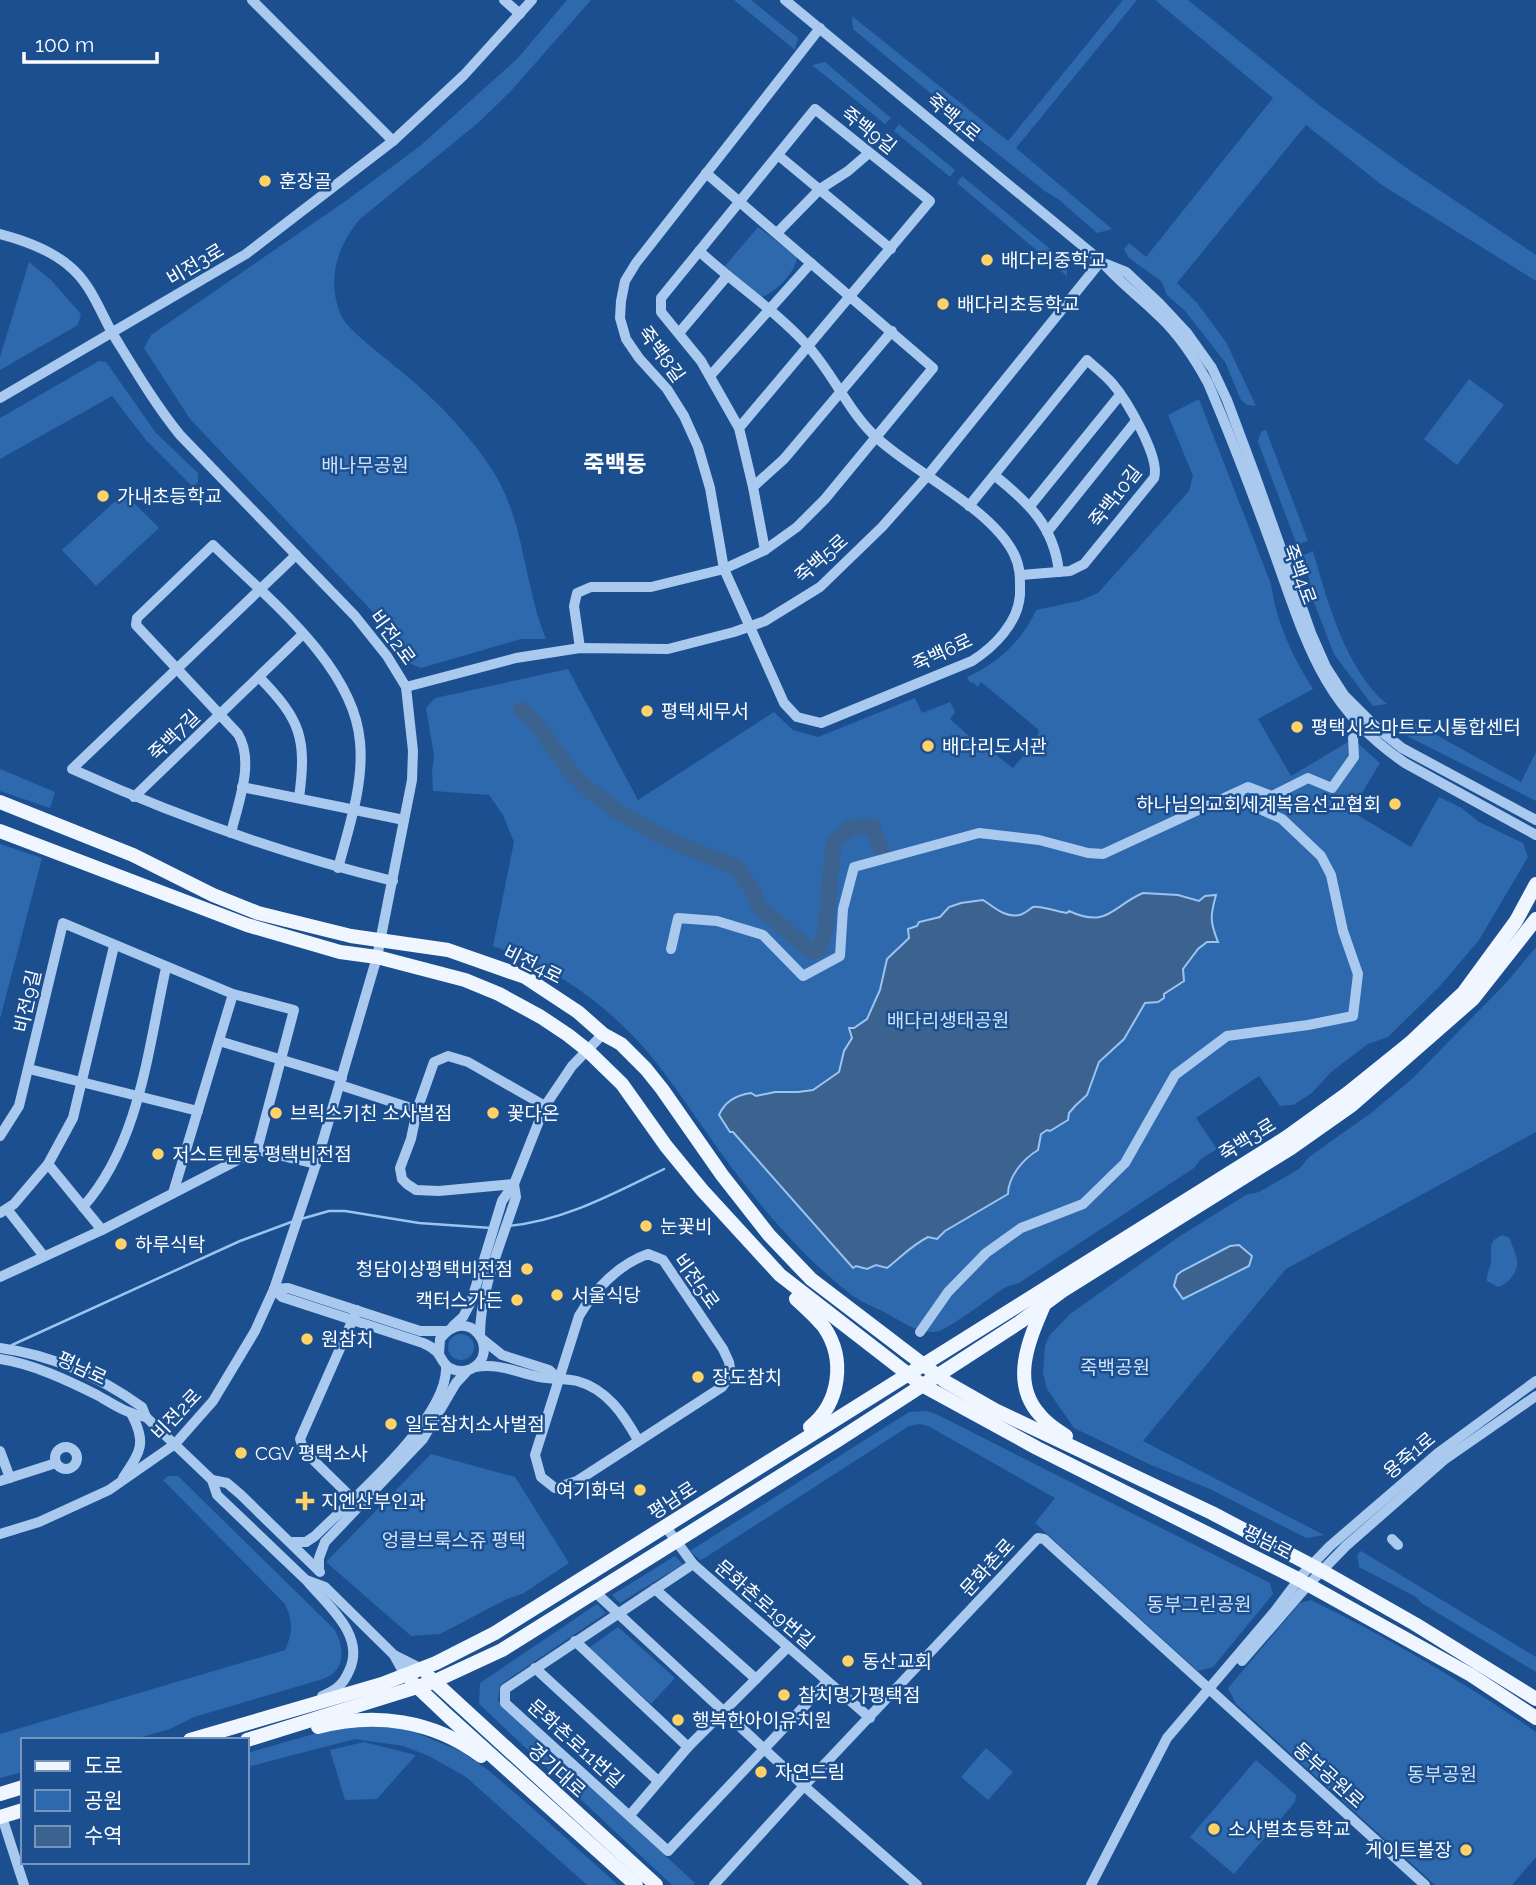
<svg xmlns="http://www.w3.org/2000/svg" width="1536" height="1885" font-family="Raleway,'Noto Sans KR',sans-serif">
  <style>
    .green { fill: #2e69ad }
    .water { fill: #3c6290; stroke: #9cc4f0; stroke-width: 2 }
    .lines { fill: none; stroke-linecap: round; stroke-linejoin: round }
    .stream { stroke: #9cc4f0; stroke-width: 2.5 }
    .river { stroke: #3c6290; stroke-width: 16 }
    .minor { stroke: #a9c9ee; stroke-width: 10 }
    .major { stroke: #f0f6ff; stroke-width: 14 }
    .poi-dot { fill: #ffd166; stroke: #1b4f8f; stroke-width: 2.5 }
    .labels { text-anchor: middle; stroke-width: 5; stroke-linejoin: round; paint-order: stroke }
    .street-label { font-size: 19px; fill: #fff; stroke: #1b4f8f }
    .poi-label { font-size: 19px; fill: #fff; stroke: #1b4f8f; text-anchor: start }
    .park-label { font-size: 19px; fill: #cfe3fa; stroke: #1b4f8f }
    .quarter-label { font-size: 23px; font-weight: bold; fill: #fff; stroke: #1b4f8f }
  </style>
  <rect width="100%" height="100%" fill="#1b4f8f"/>
  <!-- green -->
  <g class="green">
    <path d="M567 0H591L510 92 478 123 360 219C336 247 326 283 342 317 348 331 396 366 409 378 438 402 470 436 491 468 525 519 523 583 546 639H521L421 668 409 663 388 628 190 419 144 348 151 335 347 200 420 146 518 58Z"/>
    <polygon points="734,0 751,0 798,38 795,50"/>
    <polygon points="1123,0 1137,0 1016,148 1112,229 1097,233 1058,199 1046,192 979,139 969,125 853,29 852,16 1008,141"/>
    <polygon points="1155,0 1188,0 1319,105 1408,169 1536,255 1536,281 1382,185 1306,125 1177,283 1197,303 1226,342 1256,406 1247,405 1241,400 1225,362 1185,311 1167,295 1161,281 1129,258 1124,249 1129,243 1146,257 1273,98"/>
    <polygon points="825,62 891,118 885,124 812,65"/>
    <polygon points="899,124 955,170 950,177 894,131"/>
    <polygon points="962,176 1066,262 1067,276 957,183"/>
    <path d="M758 227 797 257C796 271 775 294 761 297L725 266Z"/>
    <polygon points="29,262 51,280 81,314 78,325 0,370 0,357"/>
    <polygon points="99,361 106,362 156,433 198,473 198,482 193,487 146,440 112,396 0,459 0,418"/>
    <polygon points="1469,379 1504,405 1457,465 1424,439"/>
    <path d="M1199 399 1271 584C1277 624 1292 655 1313 689L1258 719 1291 776 1353 739 1380 763 1351 811 1411 847 1439 797 1462 808 1479 822 1523 843 1528 857 1479 940 1440 986 1388 1037 1368 1044 1331 1072 1312 1093 1293 1105 1280 1106 1259 1076 1196 1118 1217 1149 1201 1159 1194 1168 1019 1283 1006 1287C993 1295 946 1332 935 1332 917 1333 902 1322 886 1313 876 1308 863 1303 853 1296 794 1251 744 1187 702 1126 681 1096 660 1064 634 1037 593 994 548 966 493 946L514 842 503 815 489 795 433 791 432 771 434 756 426 708 435 698 568 669 638 800 774 712 793 730 818 737 915 698 922 713 950 702 955 712 950 719 979 745 981 743 1013 768 1036 741 1039 730 981 682 977 687 973 682 970 683 967 677C996 665 1024 639 1036 610L1079 601 1098 593 1189 491 1193 476 1168 415Z"/>
    <polygon points="1266,430 1308,541 1297,545 1258,442 1261,432"/>
    <polygon points="124,493 159,528 96,586 62,550"/>
    <path d="M1313 551C1327 600 1346 671 1387 704L1373 706 1334 654 1311 595 1309 579 1302 556Z"/>
    <polygon points="1404,717 1521,782 1536,752 1536,801 1405,735 1400,722"/>
    <polygon points="0,769 55,792 50,808 0,791"/>
    <polygon points="0,844 42,858 0,1019"/>
    <polygon points="1536,947 1536,1132 1286,1269 1143,1441 1324,1535 1306,1538 1210,1489 1151,1465 1074,1428 1047,1389 1043,1372 1045,1346 1049,1336 1070,1314 1177,1238 1246,1195 1259,1192 1299,1169 1309,1157 1371,1113 1412,1079 1506,983"/>
    <path d="M1502 1235 1510 1238C1511 1245 1516 1253 1517 1260 1519 1272 1508 1284 1498 1287L1487 1281C1486 1273 1492 1266 1491 1258 1491 1246 1489 1241 1502 1235Z"/>
    <circle cx="461" cy="1347" r="13"/>
    <polygon points="927,1411 938,1415 1270,1583 1273,1594 1213,1667 1198,1671 1035,1523 1055,1498 928,1426 920,1424 909,1426 703,1559 700,1560 690,1551 901,1417 909,1412"/>
    <polygon points="431,1454 515,1477 569,1563 524,1593 507,1599 440,1634 411,1636 326,1562"/>
    <path d="M168 1476H178L334 1629C345 1646 346 1672 323 1679L194 1717 170 1729 132 1740H23V1772L0 1778V1734L285 1650C293 1633 293 1621 285 1604L163 1480Z"/>
    <polygon points="1361,1551 1536,1657 1536,1672 1423,1604 1416,1597 1359,1567 1357,1555"/>
    <polygon points="675,1556 683,1564 620,1603 612,1595"/>
    <path d="M1311 1600C1390 1639 1464 1682 1536 1732V1857L1512 1885H1435L1236 1704 1228 1688 1300 1603Z"/>
    <polygon points="597,1604 606,1613 500,1685 498,1701 695,1883 693,1885 672,1885 479,1704 480,1683"/>
    <polygon points="618,1627 675,1678 651,1704 589,1648"/>
    <polygon points="374,1724 403,1727 462,1752 488,1770 529,1805 618,1885 587,1885 466,1777 429,1756 403,1746 355,1739 247,1767 247,1753 331,1729"/>
    <polygon points="364,1742 416,1755 377,1799 345,1800 330,1750"/>
    <polygon points="986,1748 1013,1772 988,1800 961,1777"/>
    <polygon points="1256,1760 1296,1795 1295,1802 1234,1874 1190,1837"/>
  </g>
  <!-- water -->
  <g class="water">
    <path d="M1143 893 1178 895 1199 901 1205 896 1216 895C1210 916 1210 922 1218 942H1207L1198 949 1183 969 1184 981 1164 994V998L1158 1002 1145 1003 1124 1039 1099 1062 1087 1095 1075 1106 1069 1113 1068 1120 1050 1131 1047 1130 1041 1134 1038 1150C1023 1159 1008 1177 1008 1194L945 1231 937 1239 928 1237C912 1245 901 1257 887 1268L876 1265 867 1269 856 1266 853 1268 740 1140 733 1132H730L719 1115C725 1101 736 1095 751 1093L756 1096 775 1092H798L813 1090 839 1072 844 1051 852 1038 849 1028H854L867 1019 880 990 887 959 909 938 908 929 917 926 919 922 940 917 949 907 961 903 983 900C994 907 1005 918 1019 915 1025 914 1029 909 1033 907 1038 905 1060 912 1067 913L1069 911C1108 929 1112 906 1143 893Z"/>
    <polygon points="1239,1245 1252,1256 1249,1266 1183,1299 1174,1286 1177,1275 1182,1271 1230,1246"/>
  </g>
  <g class="lines">
    <!-- stream -->
    <g class="stream">
      <polyline points="301,1219 329,1211 345,1211 419,1223 491,1228"/>
      <path d="M508 1226C564 1221 615 1193 664 1169"/>
      <polyline points="12,1345 240,1241 294,1221"/>
    </g>
    <!-- river -->
    <polyline class="river" points="521,710 532,718 573,775 591,791 619,812 666,839 736,867 754,892 758,905 810,951 818,950 825,931 834,842 850,828 872,826 882,851"/>
    <!-- minor -->
    <g class="minor">
      <polyline points="252,0 393,141"/>
      <polyline points="504,0 520,14"/>
      <path d="M785 0 1101 261C1119 282 1141 298 1160 317 1181 337 1195 359 1208 383 1231 437 1252 492 1272 547 1305 637 1320 706 1405 763L1536 835"/>
      <polyline points="778,155 891,249"/>
      <polyline points="777,233 820,189 848,171 869,153"/>
      <path d="M0 234C23 240 50 250 68 265 91 283 100 312 114 336 135 370 155 404 180 435L355 616 387 656 406 687 413 751 412 780 377 957 316 1164 274 1289 255 1331 213 1401 175 1444 109 1490 39 1522 0 1534"/>
      <path d="M699 251C734 283 775 310 807 345 833 373 849 413 877 438 915 473 992 509 1014 554 1021 568 1020 580 1020 595 1018 623 994 647 972 661L821 723 797 717 784 703 724 569 710 488 698 447 684 416 667 389 639 358 626 339 620 318 621 301 625 281 636 263 820 28"/>
      <polyline points="1106,264 1126,272 1160,304 1187,333 1212,368 1227,400 1255,475 1311,633 1326,667 1344,695 1378,729 1402,748 1536,820"/>
      <polyline points="679,333 727,276"/>
      <polyline points="710,376 811,263"/>
      <polyline points="0,398 246,254 393,141 464,75 532,0"/>
      <polyline points="739,428 930,201 815,109 661,298 661,312 701,361 739,428 753,487 765,550"/>
      <path d="M994 475C1028 502 1054 526 1059 572"/>
      <polyline points="753,487 784,459 892,331"/>
      <path d="M969 506 1087 360C1095 367 1105 375 1112 383 1126 399 1161 458 1154 478L1084 564 1070 571 1021 575"/>
      <polyline points="1030,506 1120,395"/>
      <polyline points="1047,532 1136,421"/>
      <path d="M296 555 72 769C176 816 282 854 393 881"/>
      <polyline points="580,648 574,606 577,593 591,587 651,587 724,569 765,550 797,527 825,499 933,368 706,173"/>
      <path d="M259 677C301 720 307 738 299 798"/>
      <polyline points="406,687 516,658 580,648 668,649 734,632 765,621 820,587 882,527 929,474 1101,261"/>
      <polyline points="242,787 404,820"/>
      <polyline points="134,797 303,634"/>
      <path d="M231 833C238 803 255 762 238 734L136 625 137 618 213 545C265 596 354 665 360 742 364 784 349 827 338 868"/>
      <polyline points="671,949 678,918 717,921 763,935 803,976 840,956 843,909 854,867 979,833 1039,840 1088,853 1103,854 1248,787 1272,796 1308,778 1332,788 1354,757 1353,738"/>
      <polyline points="219,1041 342,1078"/>
      <polyline points="29,1069 198,1111"/>
      <polyline points="340,1085 417,1110 434,1062 448,1056 468,1062 545,1106"/>
      <polyline points="417,1110 411,1139 400,1168 402,1179 407,1184 416,1190 439,1191 514,1184"/>
      <polyline points="0,1136 19,1106 63,923 233,994 294,1010 257,1150 316,1164"/>
      <polyline points="48,1164 102,1230"/>
      <polyline points="173,1193 233,994"/>
      <path d="M83 1207C140 1143 148 1048 166 968"/>
      <polyline points="7,1209 43,1255"/>
      <polyline points="0,1213 14,1204 48,1164 73,1118 114,946"/>
      <path d="M648 1254 663 1260 723 1349 729 1362 731 1375 722 1387 577 1481 555 1488 541 1477 535 1455 579 1316C594 1290 619 1264 648 1254Z"/>
      <polyline points="0,1277 102,1230 257,1150"/>
      <path d="M274 1289 282 1297 423 1343C428 1345 433 1348 437 1352 442 1358 443 1365 450 1368 457 1372 464 1372 471 1369 503 1353 469 1302 440 1339L439 1354"/>
      <polyline points="274,1289 288,1288 420,1331 446,1331"/>
      <polyline points="453,1326 463,1317 471,1302 502,1201 514,1184 545,1106 572,1066 603,1034"/>
      <polyline points="920,1332 948,1292 986,1253 1021,1228 1083,1204 1125,1163 1175,1075 1227,1036 1308,1025 1353,1016 1358,974 1343,931 1331,875 1321,856 1282,819 1244,802 1238,793"/>
      <path d="M480 1335C480 1289 502 1241 516 1197L514 1184"/>
      <polyline points="482,1339 502,1355 549,1370 558,1378"/>
      <path d="M0 1348C51 1355 100 1377 142 1407L146 1417 212 1480 217 1495 306 1580 325 1587 394 1655 405 1675"/>
      <path d="M0 1359C33 1364 67 1380 97 1395 113 1404 127 1414 146 1417"/>
      <path d="M475 1367C499 1363 515 1372 539 1377 551 1380 564 1378 577 1381 607 1389 624 1415 638 1440"/>
      <circle cx="66" cy="1458" r="11"/>
      <polyline points="0,1451 10,1478"/>
      <path d="M123 1478C140 1452 147 1444 132 1415"/>
      <polyline points="212,1480 227,1483 240,1494 320,1572"/>
      <polyline points="0,1481 56,1463"/>
      <polyline points="353,1499 304,1451 300,1439 357,1310"/>
      <polyline points="666,1527 693,1564 870,1718"/>
      <polyline points="1392,1539 1398,1545"/>
      <path d="M290 1542H306L315 1536C351 1500 449 1418 446 1366"/>
      <polyline points="693,1564 505,1689 505,1703 668,1851 827,1682"/>
      <polyline points="319,1571 319,1558 325,1542 423,1439 456,1383 468,1370"/>
      <path d="M308 1582C329 1607 366 1636 349 1671 343 1685 336 1690 322 1696"/>
      <polyline points="655,1589 756,1679"/>
      <polyline points="595,1592 804,1786 714,1885"/>
      <polyline points="575,1641 688,1747"/>
      <polyline points="394,1655 420,1668"/>
      <polyline points="1242,1661 1308,1585 1346,1546 1444,1460 1536,1396"/>
      <polyline points="535,1668 658,1781"/>
      <polyline points="630,1815 688,1747 788,1647"/>
      <polyline points="2,1817 24,1885"/>
      <polyline points="917,1885 804,1786 1038,1538 1044,1539 1425,1885"/>
      <polyline points="1091,1885 1167,1738 1275,1611 1302,1575 1330,1546 1438,1453 1536,1381"/>
    </g>
    <!-- major -->
    <g class="major">
      <polyline points="0,802 133,855 213,895 258,913 351,936 448,950 525,977 578,1012 603,1034 621,1044 646,1069 662,1089 722,1175 769,1235 811,1279 946,1382 995,1410 1212,1513 1322,1571 1415,1624 1536,1699"/>
      <polyline points="0,831 247,925 340,952 377,957 465,980 499,994 541,1017 568,1035 587,1050 622,1084 666,1146 702,1190 780,1275 922,1385 1037,1448 1298,1579 1471,1675 1536,1718"/>
      <path d="M796 1299C806 1308 816 1317 824 1327 846 1359 840 1403 810 1427"/>
      <path d="M1044 1305C1029 1340 1010 1382 1040 1415 1047 1424 1057 1430 1066 1436"/>
      <polyline points="428,1676 656,1885"/>
      <polyline points="412,1682 449,1717 636,1885"/>
      <path d="M318 1727C375 1712 433 1720 481 1756"/>
      <polyline points="190,1740 382,1684 436,1663 495,1633 1287,1137 1348,1093 1410,1043 1464,992 1516,921 1536,884"/>
      <polyline points="247,1740 433,1682 502,1650 838,1440 1020,1322 1062,1291 1291,1148 1352,1105 1473,999 1536,919"/>
      <polyline points="0,1794 23,1787"/>
      <polyline points="0,1817 23,1810"/>
    </g>
  </g>
  <!-- markers -->
  <g class="poi-dot">
    <circle cx="265" cy="181" r="7"/>
    <circle cx="987" cy="260" r="7"/>
    <circle cx="943" cy="304" r="7"/>
    <circle cx="103" cy="496" r="7"/>
    <circle cx="647" cy="711" r="7"/>
    <circle cx="1297" cy="727" r="7"/>
    <circle cx="928" cy="746" r="7"/>
    <circle cx="1395" cy="804" r="7"/>
    <circle cx="276" cy="1113" r="7"/>
    <circle cx="493" cy="1113" r="7"/>
    <circle cx="158" cy="1154" r="7"/>
    <circle cx="646" cy="1226" r="7"/>
    <circle cx="121" cy="1244" r="7"/>
    <circle cx="527" cy="1269" r="7"/>
    <circle cx="557" cy="1295" r="7"/>
    <circle cx="517" cy="1300" r="7"/>
    <circle cx="307" cy="1339" r="7"/>
    <circle cx="698" cy="1377" r="7"/>
    <circle cx="391" cy="1424" r="7"/>
    <circle cx="241" cy="1453" r="7"/>
    <circle cx="640" cy="1490" r="7"/>
    <path d="M301.5 1490.5h7v7h7v7h-7v7h-7v-7h-7v-7h7z"/>
    <circle cx="848" cy="1661" r="7"/>
    <circle cx="784" cy="1695" r="7"/>
    <circle cx="678" cy="1720" r="7"/>
    <circle cx="761" cy="1772" r="7"/>
    <circle cx="1214" cy="1829" r="7"/>
    <circle cx="1466" cy="1850" r="7"/>
  </g>
  <g class="labels">
    <!-- street labels -->
    <g class="street-label">
      <text transform="translate(954 117) rotate(40)" y="7">죽백4로</text>
      <text transform="translate(869 130) rotate(38)" y="7">죽백9길</text>
      <text transform="translate(195 264) rotate(-31)" y="7">비전3로</text>
      <text transform="translate(662 354) rotate(54)" y="7">죽백8길</text>
      <text transform="translate(1115 496) rotate(-52)" y="7">죽백10길</text>
      <text transform="translate(821 558) rotate(-41)" y="7">죽백5로</text>
      <text transform="translate(1300 574) rotate(70)" y="7">죽백4로</text>
      <text transform="translate(393 637) rotate(54)" y="7">비전2로</text>
      <text transform="translate(942 652) rotate(-25)" y="7">죽백6로</text>
      <text transform="translate(174 735) rotate(-44)" y="7">죽백7길</text>
      <text transform="translate(533 964) rotate(26)" y="7">비전4로</text>
      <text transform="translate(27 1001) rotate(-77)" y="7">비전9길</text>
      <text transform="translate(1247 1139) rotate(-32)" y="7">죽백3로</text>
      <text transform="translate(697 1281) rotate(54)" y="7">비전5로</text>
      <text transform="translate(82 1368) rotate(25)" y="7">평남로</text>
      <text transform="translate(176 1414) rotate(-46)" y="7">비전2로</text>
      <text transform="translate(1409 1455) rotate(-40)" y="7">용죽1로</text>
      <text transform="translate(672 1500) rotate(-33)" y="7">평남로</text>
      <text transform="translate(1268 1542) rotate(27)" y="7">평남로</text>
      <text transform="translate(987 1567) rotate(-48)" y="7">문화촌로</text>
      <text transform="translate(765 1604) rotate(41)" y="7">문화촌로19번길</text>
      <text transform="translate(576 1743) rotate(42)" y="7">문화촌로11번길</text>
      <text transform="translate(557 1770) rotate(42)" y="7">경기대로</text>
      <text transform="translate(1329 1775) rotate(42)" y="7">동부공원로</text>
    </g>
    <!-- poi labels -->
    <g class="poi-label">
      <text x="279" y="188">훈장골</text>
      <text x="1001" y="267">배다리중학교</text>
      <text x="957" y="311">배다리초등학교</text>
      <text x="117" y="503">가내초등학교</text>
      <text x="661" y="718">평택세무서</text>
      <text x="1311" y="734">평택시스마트도시통합센터</text>
      <text x="942" y="753">배다리도서관</text>
      <text x="1381" y="811" text-anchor="end">하나님의교회세계복음선교협회</text>
      <text x="290" y="1120">브릭스키친 소사벌점</text>
      <text x="507" y="1120">꽃다온</text>
      <text x="172" y="1161">저스트텐동 평택비전점</text>
      <text x="660" y="1233">눈꽃비</text>
      <text x="135" y="1251">하루식탁</text>
      <text x="513" y="1276" text-anchor="end">청담이상평택비전점</text>
      <text x="571" y="1302">서울식당</text>
      <text x="503" y="1307" text-anchor="end">캑터스가든</text>
      <text x="321" y="1346">원참치</text>
      <text x="712" y="1384">장도참치</text>
      <text x="405" y="1431">일도참치소사벌점</text>
      <text x="255" y="1460">CGV 평택소사</text>
      <text x="626" y="1497" text-anchor="end">여기화덕</text>
      <text x="321" y="1508">지엔산부인과</text>
      <text x="862" y="1668">동산교회</text>
      <text x="798" y="1702">참치명가평택점</text>
      <text x="692" y="1727">행복한아이유치원</text>
      <text x="775" y="1779">자연드림</text>
      <text x="1228" y="1836">소사벌초등학교</text>
      <text x="1452" y="1857" text-anchor="end">게이트볼장</text>
    </g>
    <!-- park labels -->
    <g class="park-label">
      <text x="365" y="472">배나무공원</text>
      <text x="948" y="1027">배다리생태공원</text>
      <text x="1115" y="1374">죽백공원</text>
      <text x="454" y="1547">엉클브룩스쥬 평택</text>
      <text x="1199" y="1611">동부그린공원</text>
      <text x="1442" y="1781">동부공원</text>
    </g>
    <!-- quarter labels -->
    <g class="quarter-label">
      <text x="615" y="472">죽백동</text>
    </g>
  </g>
  <!-- legend -->
  <rect x="21" y="1738" width="228" height="126" fill="#1b4f8f" stroke="#7695bc" stroke-width="2"/>
  <rect x="35" y="1761" width="35" height="10" fill="#f0f6ff" stroke="#7695bc" stroke-width="2"/>
  <text x="84" y="1773" font-size="21" fill="#ffffff">도로</text>
  <rect x="35" y="1790" width="35" height="21" fill="#2e69ad" stroke="#7695bc" stroke-width="2"/>
  <text x="84" y="1808" font-size="21" fill="#ffffff">공원</text>
  <rect x="35" y="1826" width="35" height="21" fill="#3c6290" stroke="#7695bc" stroke-width="2"/>
  <text x="84" y="1843" font-size="21" fill="#ffffff">수역</text>
  <!-- scale -->
  <path d="M24 52v10h133v-10" fill="none" stroke="#ffffff" stroke-width="3.5"/>
  <text x="35" y="52" font-size="21" fill="#ffffff" stroke="#1b4f8f" stroke-width="5" paint-order="stroke">100 m</text>
</svg>
